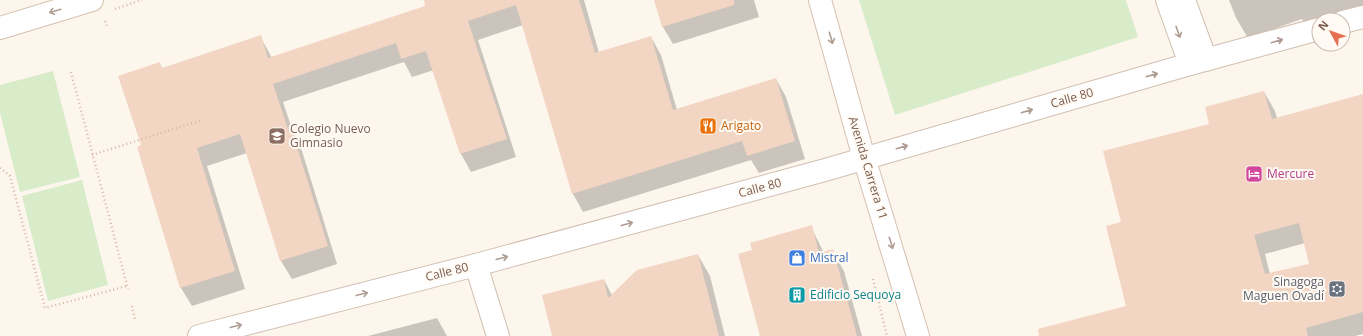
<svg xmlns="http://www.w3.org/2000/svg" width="1363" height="336" font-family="'Open Sans',sans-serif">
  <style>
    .green { fill: #d8ecc9 }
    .shadow { fill: #0003; fill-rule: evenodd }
    .building { fill: #f3d5c3; fill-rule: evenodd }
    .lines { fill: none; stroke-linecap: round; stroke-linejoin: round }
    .street-casing { stroke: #d1beb0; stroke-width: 24 }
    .secondary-casing { stroke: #d6c0b0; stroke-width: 24 }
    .path { stroke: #d9b8a5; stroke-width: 2.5; stroke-dasharray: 1 3; stroke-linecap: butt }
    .street { stroke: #fff; stroke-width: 22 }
    .secondary { stroke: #fff; stroke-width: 22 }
    .oneway { stroke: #af9d94 }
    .labels { text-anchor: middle; stroke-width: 4; stroke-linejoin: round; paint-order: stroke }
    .street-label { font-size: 12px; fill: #7a5c4d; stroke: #fffaf3 }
    .food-label { font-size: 12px; fill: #c56008; stroke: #fffaf3; text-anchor: start }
    .education-label { font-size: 12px; fill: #785e54; stroke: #fffaf3; text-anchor: start }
    .hotel-label { font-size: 12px; fill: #b23c85; stroke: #fffaf3; text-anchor: start }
    .shop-label { font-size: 12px; fill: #366cbe; stroke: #fffaf3; text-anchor: start }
    .worship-label { font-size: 12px; fill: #5b616d; stroke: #fffaf3; text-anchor: end }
    .culture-label { font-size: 12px; fill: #0d838f; stroke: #fffaf3; text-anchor: start }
  </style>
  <rect width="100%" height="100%" fill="#fdf6ec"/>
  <!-- green -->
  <g class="green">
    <polygon points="859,0 1126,0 1138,37 895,115"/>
    <polygon points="53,71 80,177 20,192 0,113 0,85"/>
    <polygon points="82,180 108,285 48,301 22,196"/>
  </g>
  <!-- shadow -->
  <g class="shadow">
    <polygon points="425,0 584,0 599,53 651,37 661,55 677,110 776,79 786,97 805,159 759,173 751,160 583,212 573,194 523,25 478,40 516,157 471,172 461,154 434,70 412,77 404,62 283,102 295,138 302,151 337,264 292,279 281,261 247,153 207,166 245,289 192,306 181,288 138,147 142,146 159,63 163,69 260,36 272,58 427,6"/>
    <polygon points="655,0 754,0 759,17 673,44 663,27"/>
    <polygon points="1229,0 1363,0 1363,25 1343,20 1319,20 1312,36 1302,19 1248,38 1236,18"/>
    <path d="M1264 92 1275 111 1277 118 1363 95V334L1355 336H1077L1128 307 1122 223 1210 125ZM1305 243 1310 265 1270 274 1265 254Z"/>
    <polygon points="811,227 824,253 832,250 844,271 862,336 762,336 753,251"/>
    <polygon points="698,255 710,276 725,336 553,336 604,280 612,295"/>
    <polygon points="437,318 447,336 368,336"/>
  </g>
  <!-- building -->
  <g class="building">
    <polygon points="424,0 579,0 595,53 651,36 673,110 776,78 795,141 747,156 742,141 572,194 516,5 468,21 507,139 460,154 426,51 401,59 396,43 273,84 289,132 292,131 328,246 280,261 240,134 197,148 235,271 180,288 137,147 141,145 118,76 160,62 162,68 261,35 268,58 425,6"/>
    <polygon points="654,0 734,0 734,5 662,27"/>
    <path d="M1264 91 1272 119 1363 94V312L1306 328 1308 336H1039L1038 329 1126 306 1106 226 1121 222 1103 151 1209 124 1205 107ZM1299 223 1309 264 1265 274 1254 235Z"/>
    <polygon points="812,225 819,253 833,249 857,336 760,336 738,254 752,250 750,243"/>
    <polygon points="698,254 719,336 552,336 542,295 604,279 608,298 637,270"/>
  </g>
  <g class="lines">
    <!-- street casing -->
    <g class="street-casing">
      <g id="street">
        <polyline points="1167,0 1190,64"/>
        <polyline points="1184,0 1206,60"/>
        <polyline points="1343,22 1363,17"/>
        <polyline points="476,265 498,336"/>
        <polyline points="199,336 476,265 825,170 1190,64 1319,29"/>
      </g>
    </g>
    <!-- secondary casing -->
    <g class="secondary-casing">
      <g id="secondary">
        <polyline points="820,0 862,151 918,336"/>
        <polyline points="0,28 92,0"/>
      </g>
    </g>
    <!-- path -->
    <g class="path">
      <polyline points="115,9 142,0"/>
      <polyline points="105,21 107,26"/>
      <polyline points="71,72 128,289"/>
      <polyline points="92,155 202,120"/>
      <polyline points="0,168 10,176 45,308 127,286"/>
      <polyline points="873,279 887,336"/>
      <polyline points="132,306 135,319"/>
    </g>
    <!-- street -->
    <use href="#street" class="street"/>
    <!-- secondary -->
    <use href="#secondary" class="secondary"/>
  </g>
  <!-- one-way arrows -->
  <defs><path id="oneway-shaft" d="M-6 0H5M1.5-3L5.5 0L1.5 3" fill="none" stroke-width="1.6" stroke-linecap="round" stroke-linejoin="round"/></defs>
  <g class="oneway">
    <use href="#oneway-shaft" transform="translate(55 11) rotate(163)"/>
    <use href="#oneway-shaft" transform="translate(1178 32) rotate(71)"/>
    <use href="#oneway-shaft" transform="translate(831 38) rotate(74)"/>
    <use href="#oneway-shaft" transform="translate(1277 41) rotate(-16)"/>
    <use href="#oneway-shaft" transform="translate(1152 75) rotate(-16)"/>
    <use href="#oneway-shaft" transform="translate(1027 111) rotate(-16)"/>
    <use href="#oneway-shaft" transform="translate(902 147) rotate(-16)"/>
    <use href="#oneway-shaft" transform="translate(627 224) rotate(-15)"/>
    <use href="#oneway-shaft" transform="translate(891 243) rotate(73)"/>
    <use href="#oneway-shaft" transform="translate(502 258) rotate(-15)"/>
    <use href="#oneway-shaft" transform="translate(362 294) rotate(-14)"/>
    <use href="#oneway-shaft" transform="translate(236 326) rotate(-14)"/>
  </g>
  <!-- icons -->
  <defs>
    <g id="restaurant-square" transform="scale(0.9)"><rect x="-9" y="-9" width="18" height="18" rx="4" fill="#e8710a" stroke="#fffaf3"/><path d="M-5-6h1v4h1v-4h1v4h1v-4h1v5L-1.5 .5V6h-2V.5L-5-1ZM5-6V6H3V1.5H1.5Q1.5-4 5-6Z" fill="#fff"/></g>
    <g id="school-square" transform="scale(0.9)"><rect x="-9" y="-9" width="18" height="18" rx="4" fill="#8d6e63" stroke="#fffaf3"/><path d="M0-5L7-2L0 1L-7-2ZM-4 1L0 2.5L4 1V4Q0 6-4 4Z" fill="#fff"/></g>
    <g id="hotel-square" transform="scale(0.9)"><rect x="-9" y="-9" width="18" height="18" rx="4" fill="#d1479c" stroke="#fffaf3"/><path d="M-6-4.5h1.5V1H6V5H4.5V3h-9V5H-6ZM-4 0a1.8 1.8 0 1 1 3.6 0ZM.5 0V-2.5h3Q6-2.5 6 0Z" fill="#fff"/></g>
    <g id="shop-square" transform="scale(0.9)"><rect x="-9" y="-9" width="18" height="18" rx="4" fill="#3f7fe0" stroke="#fffaf3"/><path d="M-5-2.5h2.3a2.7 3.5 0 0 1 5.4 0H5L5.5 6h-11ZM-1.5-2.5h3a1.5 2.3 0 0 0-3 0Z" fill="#fff"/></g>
    <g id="synagogue-square" transform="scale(0.9)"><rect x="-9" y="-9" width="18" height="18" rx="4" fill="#6b7280" stroke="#fffaf3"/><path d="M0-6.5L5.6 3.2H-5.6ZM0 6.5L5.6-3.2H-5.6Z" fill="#fff"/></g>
    <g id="building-square" transform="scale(0.9)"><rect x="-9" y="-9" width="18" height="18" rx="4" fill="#0f9aa8" stroke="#fffaf3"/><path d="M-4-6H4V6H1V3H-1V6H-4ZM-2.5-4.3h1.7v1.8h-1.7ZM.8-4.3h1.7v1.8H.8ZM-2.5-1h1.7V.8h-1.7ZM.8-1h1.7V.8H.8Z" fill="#fff"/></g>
  </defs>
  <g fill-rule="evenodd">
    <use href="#restaurant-square" x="708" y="126"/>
    <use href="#school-square" x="277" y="136"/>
    <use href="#hotel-square" x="1254" y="174"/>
    <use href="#shop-square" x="797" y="258"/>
    <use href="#synagogue-square" x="1337" y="289"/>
    <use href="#building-square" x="797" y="295"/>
  </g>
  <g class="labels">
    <!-- street labels -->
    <g class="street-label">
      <text transform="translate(1072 98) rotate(-16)" y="4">Calle 80</text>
      <text transform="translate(868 168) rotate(73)" y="4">Avenida Carrera 11</text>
      <text transform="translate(760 188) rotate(-15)" y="4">Calle 80</text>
      <text transform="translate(447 272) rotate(-14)" y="4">Calle 80</text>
    </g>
    <!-- food labels -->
    <g class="food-label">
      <text x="721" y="130">Arigato</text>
    </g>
    <!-- education labels -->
    <g class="education-label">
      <text x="290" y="133">Colegio Nuevo<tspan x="290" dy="14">Gimnasio</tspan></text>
    </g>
    <!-- hotel labels -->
    <g class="hotel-label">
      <text x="1267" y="178">Mercure</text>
    </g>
    <!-- shop labels -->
    <g class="shop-label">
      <text x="810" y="262">Mistral</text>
    </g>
    <!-- worship labels -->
    <g class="worship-label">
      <text x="1324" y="286">Sinagoga<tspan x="1324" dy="14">Maguen Ovadí</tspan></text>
    </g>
    <!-- culture labels -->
    <g class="culture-label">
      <text x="810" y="299">Edificio Sequoya</text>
    </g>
  </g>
  <!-- north arrow -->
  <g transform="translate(1331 32) rotate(310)"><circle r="19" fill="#fffaf3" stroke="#cabbb1"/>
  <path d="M0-3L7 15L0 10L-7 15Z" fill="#e76f51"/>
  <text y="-6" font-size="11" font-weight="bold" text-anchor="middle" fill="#7a5c4d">N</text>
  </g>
</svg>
